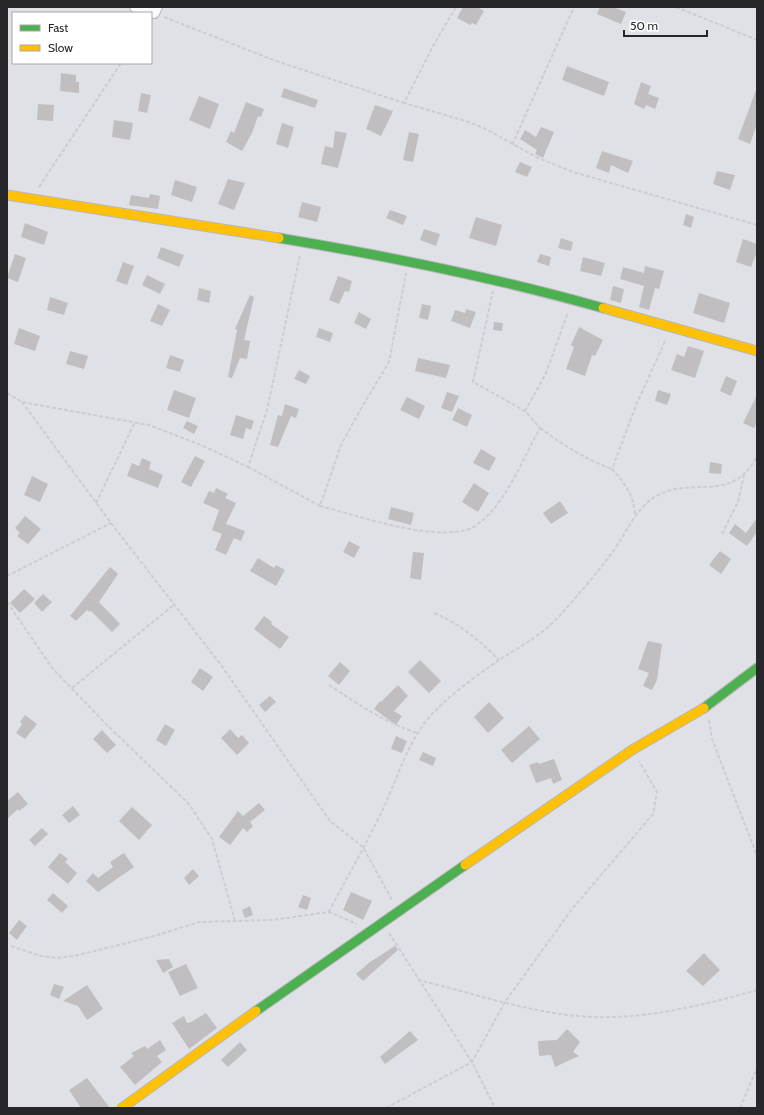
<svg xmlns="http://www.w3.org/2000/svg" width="764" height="1115" font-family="Cabin,sans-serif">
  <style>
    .building { fill: #c0bec0 }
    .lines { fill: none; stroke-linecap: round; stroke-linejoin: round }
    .street-casing { stroke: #b6b7bc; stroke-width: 12 }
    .fast-casing { stroke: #b6b7bc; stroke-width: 11 }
    .slow-casing { stroke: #b6b7bc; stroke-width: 11 }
    .path { stroke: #cdcdd0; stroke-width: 2; stroke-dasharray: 4 2; stroke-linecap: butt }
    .street { stroke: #fafafb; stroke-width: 10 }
    .fast { stroke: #4caf50; stroke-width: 9 }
    .slow { stroke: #ffc107; stroke-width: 9 }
  </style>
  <rect width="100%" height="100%" fill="#e0e1e7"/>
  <!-- building -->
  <g class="building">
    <polygon points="463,7 477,7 484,11 476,25 472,23 470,25 457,18"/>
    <polygon points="600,7 613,7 626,12 621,24 597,14"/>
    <polygon points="567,66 609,82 604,96 562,80"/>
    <polygon points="61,73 76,75 76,82 79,82 79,93 60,91"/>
    <polygon points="641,82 651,86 648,94 659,98 655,109 646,105 644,109 634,104"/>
    <polygon points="284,88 318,100 315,108 281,97"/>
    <polygon points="756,90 757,124 750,144 738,139"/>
    <polygon points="141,93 151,95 147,113 138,111"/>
    <polygon points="199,96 219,104 210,129 189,120"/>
    <polygon points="246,102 264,109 261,117 258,116 252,133 242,151 226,142 231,131 234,133"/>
    <polygon points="38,104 54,105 53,121 37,120"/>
    <polygon points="375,105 393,111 381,136 366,129"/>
    <polygon points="114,120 133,123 130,140 112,137"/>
    <polygon points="282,123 294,127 288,148 276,144"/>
    <polygon points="541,127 554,132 543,158 535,154 537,150 520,139 525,130 536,137"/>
    <polygon points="335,131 347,133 338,168 321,164 325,146 333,148"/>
    <polygon points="409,132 419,134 413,162 403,160"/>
    <polygon points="602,151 633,161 628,173 611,165 609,173 596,168"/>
    <polygon points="520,162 532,167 527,177 515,172"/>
    <polygon points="717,171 735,175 730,190 713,184"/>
    <polygon points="228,179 245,183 234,210 218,204"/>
    <polygon points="175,180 197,187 192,202 171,195"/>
    <polygon points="150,194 160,196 158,209 129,205 131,195 149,198"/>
    <polygon points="302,202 321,207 317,222 298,217"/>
    <polygon points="390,210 407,216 403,225 386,218"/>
    <polygon points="686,214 694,217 691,228 683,225"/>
    <polygon points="476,217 502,225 496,246 469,238"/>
    <polygon points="25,223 48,232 44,245 21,237"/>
    <polygon points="424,229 440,234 436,246 420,240"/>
    <polygon points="561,238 573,242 571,251 558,248"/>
    <polygon points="743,239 757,244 757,252 751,267 736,262"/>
    <polygon points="161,247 184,255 179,267 157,258"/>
    <polygon points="15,254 26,258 18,282 7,278"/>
    <polygon points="540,254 551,257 549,266 537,262"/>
    <polygon points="583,257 605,263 601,276 580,271"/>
    <polygon points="123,262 134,266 127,285 116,281"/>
    <polygon points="645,266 664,271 659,289 655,288 649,310 639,307 644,286 620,279 623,267 644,273"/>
    <polygon points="147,275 165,284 160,294 142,285"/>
    <polygon points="338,276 352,281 349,292 345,291 339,304 329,300"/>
    <polygon points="613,286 624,289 621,303 610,300"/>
    <polygon points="199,288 211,291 209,303 197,300"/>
    <polygon points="699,293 730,303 724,323 693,313"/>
    <polygon points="250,295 254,297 244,340 250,341 247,359 240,358 232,378 228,377 237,330 235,329"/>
    <polygon points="50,297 68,303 64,315 47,310"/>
    <polygon points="158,304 170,310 162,326 150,321"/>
    <polygon points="422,304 431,306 428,320 419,318"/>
    <polygon points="466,309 476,312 470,328 451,321 455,310 465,313"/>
    <polygon points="359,312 371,319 366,329 354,323"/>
    <polygon points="494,322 503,323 502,331 493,330"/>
    <polygon points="579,327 603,340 595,356 592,355 585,376 566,369 574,347 571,345"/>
    <polygon points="19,328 40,336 35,351 14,344"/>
    <polygon points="319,328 333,333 330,342 316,337"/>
    <polygon points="688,346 704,351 695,378 671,370 677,354 684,357"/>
    <polygon points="70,351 88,356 84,369 66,364"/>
    <polygon points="170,355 184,360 180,372 166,368"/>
    <polygon points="418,358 450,365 446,378 415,371"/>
    <polygon points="299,370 310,376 306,384 294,379"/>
    <polygon points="726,376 737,381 731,396 720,391"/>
    <polygon points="174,390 196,398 189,418 167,410"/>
    <polygon points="658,390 671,394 667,405 655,401"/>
    <polygon points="447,392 459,396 452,412 441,408"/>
    <polygon points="757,395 757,422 754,428 743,423"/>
    <polygon points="407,397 425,406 419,419 400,410"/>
    <polygon points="285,404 299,409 296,418 291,416 278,447 270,445 278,415 282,416"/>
    <polygon points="458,408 472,415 467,427 452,420"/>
    <polygon points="236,415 254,421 251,430 246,428 243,439 230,435"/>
    <polygon points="187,421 198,426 194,434 183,428"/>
    <polygon points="481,449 496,458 489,471 473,463"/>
    <polygon points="195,456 205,461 191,487 181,482"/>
    <polygon points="142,458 151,462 149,469 163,475 158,488 127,476 132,463 139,466"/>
    <polygon points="710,462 722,464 721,474 709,473"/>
    <polygon points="32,476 48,484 40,502 24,495"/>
    <polygon points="474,483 489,493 478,512 462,502"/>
    <polygon points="216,488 228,494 225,498 236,503 226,524 245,531 241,541 234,538 226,555 215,550 222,534 212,530 219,510 203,503 209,491 214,493"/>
    <polygon points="560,501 568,513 551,524 543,513"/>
    <polygon points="391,507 414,513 411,525 388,519"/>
    <polygon points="25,516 41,529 28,544 17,536 20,533 15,528"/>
    <polygon points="757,518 757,532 747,546 729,533 735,524 746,533"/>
    <polygon points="349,541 360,547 354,558 343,552"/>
    <polygon points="720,551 731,559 721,574 709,565"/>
    <polygon points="413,552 424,553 421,580 410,578"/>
    <polygon points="258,558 274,568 276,565 285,570 276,586 250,571"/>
    <polygon points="110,567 118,574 99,602 120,624 112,632 91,611 90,612 87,610 76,621 70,616"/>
    <polygon points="24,589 35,599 20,613 10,603"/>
    <polygon points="43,594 52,602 42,612 34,603"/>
    <polygon points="264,616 272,622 271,624 289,637 280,649 254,629"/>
    <polygon points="648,641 662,644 657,680 652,690 643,686 649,673 638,669"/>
    <polygon points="420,660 441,681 429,693 408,672"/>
    <polygon points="340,662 350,671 339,685 328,676"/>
    <polygon points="200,668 213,677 203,691 191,682"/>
    <polygon points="398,685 408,696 394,711 402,716 396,725 374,709 380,701 381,702"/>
    <polygon points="270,696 276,702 265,712 259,705"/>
    <polygon points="489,702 504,718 488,733 474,717"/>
    <polygon points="25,715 37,724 25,739 16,733 22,724 20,722"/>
    <polygon points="165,724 175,730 166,746 156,740"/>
    <polygon points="529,726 540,739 512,763 501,750"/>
    <polygon points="230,729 238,738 242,735 249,743 237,755 221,738"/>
    <polygon points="102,730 116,745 107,753 93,739"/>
    <polygon points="396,736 407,741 402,753 391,749"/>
    <polygon points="423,752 436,758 433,766 419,760"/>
    <polygon points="554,759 562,780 553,784 551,778 536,783 529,765 538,762 539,764"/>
    <polygon points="18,792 28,804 19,811 18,809 7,819 7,801"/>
    <polygon points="259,803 265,810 250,822 253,826 247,832 243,828 230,845 219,837 238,811 243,816"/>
    <polygon points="73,806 80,815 69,823 62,815"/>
    <polygon points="132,807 152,825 139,840 119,821"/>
    <polygon points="42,828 48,834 35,846 29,840"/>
    <polygon points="60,853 68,859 65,862 77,873 68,884 48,867"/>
    <polygon points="124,853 134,867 98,892 86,881 93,873 98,878 113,867 110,862"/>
    <polygon points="193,869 199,876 189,885 184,878"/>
    <polygon points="351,892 372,901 363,920 343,910"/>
    <polygon points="53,893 68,906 62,913 47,900"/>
    <polygon points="303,895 311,898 307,910 298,907"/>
    <polygon points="250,906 253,915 245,918 242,910"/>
    <polygon points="19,920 27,926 17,940 9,933"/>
    <polygon points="395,946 398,950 363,981 356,974 370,962"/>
    <polygon points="704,953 720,970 703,986 686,971"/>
    <polygon points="169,959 173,967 163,973 156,960"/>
    <polygon points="186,964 198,988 180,996 168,972"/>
    <polygon points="54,984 64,987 59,999 50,995"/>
    <polygon points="87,985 103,1009 87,1020 78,1006 63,1001"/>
    <polygon points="206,1013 217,1028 189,1049 172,1023 184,1016 187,1023 191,1022"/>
    <polygon points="567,1029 580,1042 573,1052 579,1056 555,1067 551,1055 539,1056 538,1041 557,1040"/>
    <polygon points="410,1031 418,1040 385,1064 380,1057"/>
    <polygon points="160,1040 166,1050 157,1056 162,1062 135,1085 120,1067 134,1056 131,1053 145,1046 147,1049"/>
    <polygon points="240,1042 247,1050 228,1067 221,1060"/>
    <polygon points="87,1078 110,1108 81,1108 69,1090"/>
  </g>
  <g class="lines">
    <!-- street casing -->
    <g class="street-casing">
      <polyline id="street" points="135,7 154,13 157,7"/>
    </g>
    <!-- fast casing -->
    <g class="fast-casing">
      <g id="fast">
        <path d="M279 238C388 256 496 278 603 308"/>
        <polyline points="704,708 757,668"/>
        <polyline points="256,1011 465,865"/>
      </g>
    </g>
    <!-- slow casing -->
    <g class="slow-casing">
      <g id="slow">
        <polyline points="7,195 279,238"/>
        <polyline points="603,308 757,351"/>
        <polyline points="465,865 632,750 704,708"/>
        <polyline points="122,1108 256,1011"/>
      </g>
    </g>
    <!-- path -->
    <g class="path">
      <polyline points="456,7 433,46 404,103 469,122 486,129 538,158 573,172 757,225"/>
      <polyline points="676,7 757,40"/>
      <polyline points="164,17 276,61 404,103"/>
      <polyline points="512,145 574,7"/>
      <polyline points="39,187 121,63"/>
      <polyline points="7,393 22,402 149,425 201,445 248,467 267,410 300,255"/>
      <polyline points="22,402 111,523 221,665 330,821 363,847 392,900"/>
      <polyline points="525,411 546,373 568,312"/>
      <path d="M540 428C563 445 585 459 612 469"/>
      <polyline points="248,467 320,506 341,445 363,405 389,362 406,273"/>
      <polyline points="96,503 135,422"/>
      <path d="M320 506C360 516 434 543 472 528 478 525 486 517 491 512 511 490 525 455 540 428L525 411 473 382 493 291"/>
      <path d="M635 514C634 496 624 482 612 469L637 403 666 339"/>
      <polyline points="722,534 738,502 744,475"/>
      <polyline points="7,576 111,523"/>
      <polyline points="7,602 53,669 108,726 189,804 212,839 235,921"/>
      <path d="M434 613C459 623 480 641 499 660"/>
      <path d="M329 685C358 704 384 722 417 733"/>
      <polyline points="72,688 175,604"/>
      <polyline points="709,720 712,739 757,856"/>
      <path d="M329 912C347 877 367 843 384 807 398 776 409 739 432 714 451 694 476 676 499 660 521 646 544 634 562 613 580 593 598 572 614 550 626 533 633 515 648 502 685 470 730 509 757 456"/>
      <polyline points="389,933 472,1062 495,1108"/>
      <polyline points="11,946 41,956 57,958 74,956 151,937 199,922 272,920 329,912 357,924"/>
      <path d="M418 980C473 993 536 1015 593 1017 648 1019 704 1005 757 990"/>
      <polyline points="386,1108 472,1062 505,1002 572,909 653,814 657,792 639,761"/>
      <polyline points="740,1108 757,1068"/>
    </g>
    <!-- street -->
    <use href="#street" class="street"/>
    <!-- fast -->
    <use href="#fast" class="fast"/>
    <!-- slow -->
    <use href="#slow" class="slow"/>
  </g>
  <!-- border -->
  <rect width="764" height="1115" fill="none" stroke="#26262b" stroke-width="16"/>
  <!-- legend -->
  <rect x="12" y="12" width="140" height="52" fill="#ffffff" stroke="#a8a8aa"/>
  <rect x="20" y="25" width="20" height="6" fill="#4caf50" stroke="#a8a8aa"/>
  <text x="48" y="32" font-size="12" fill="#26262b">Fast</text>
  <rect x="20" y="45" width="20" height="6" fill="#ffc107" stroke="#a8a8aa"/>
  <text x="48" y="52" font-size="12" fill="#26262b">Slow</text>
  <!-- scale -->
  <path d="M624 30v6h83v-6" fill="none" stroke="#26262b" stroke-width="2"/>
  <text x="630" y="30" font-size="12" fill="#26262b" stroke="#ffffff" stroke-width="3" paint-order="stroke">50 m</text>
</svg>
